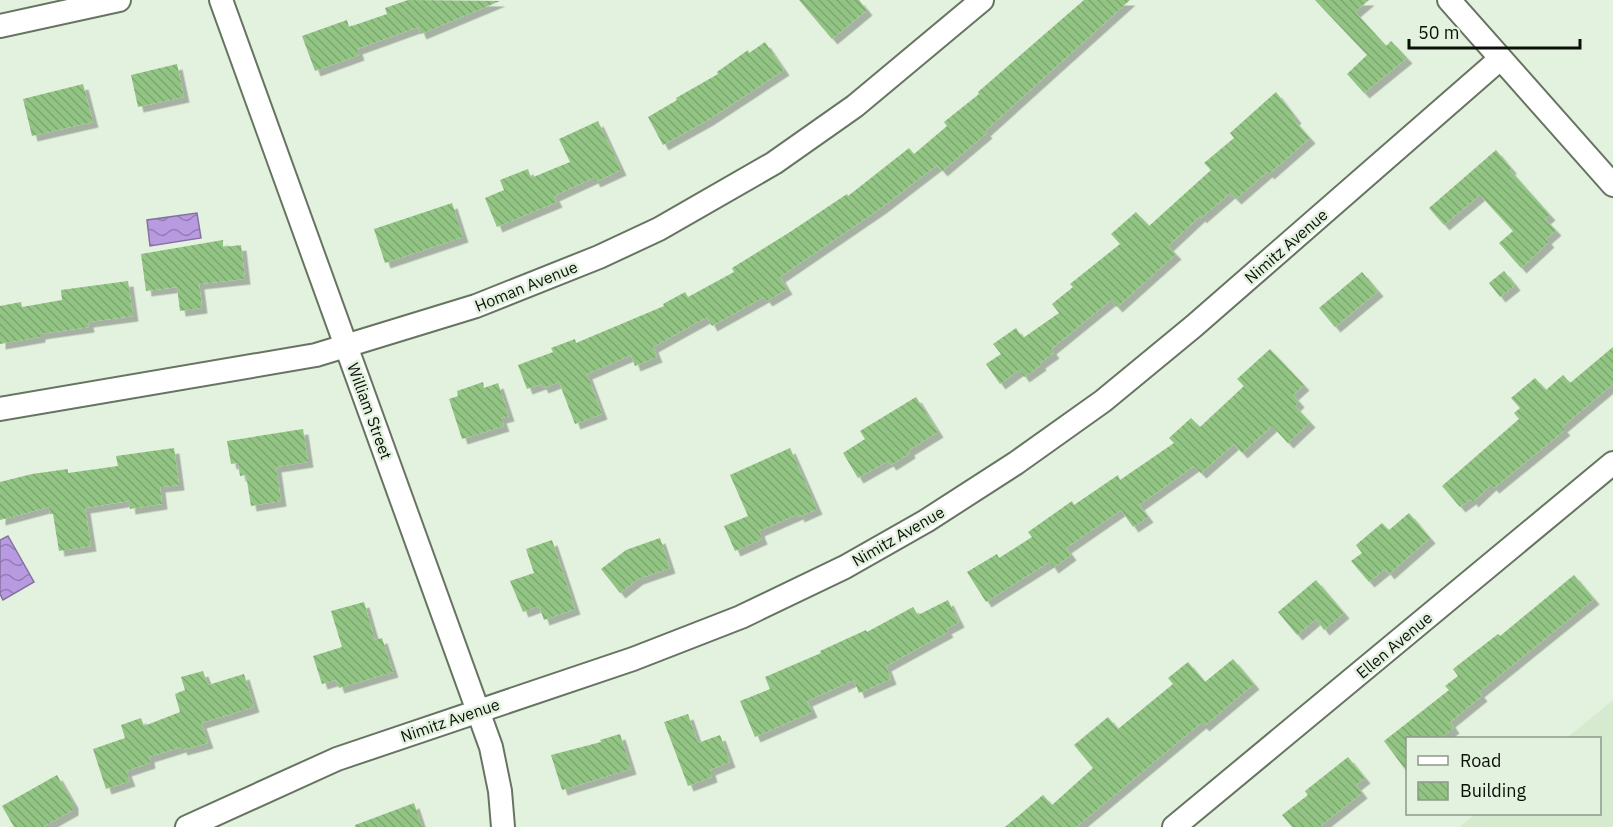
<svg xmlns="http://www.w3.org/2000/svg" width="1613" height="827" font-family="'IBM Plex Sans',sans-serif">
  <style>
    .built { fill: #d5eacf }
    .water { fill: url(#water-waves); stroke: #8471a0; stroke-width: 1.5 }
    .building { fill: url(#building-back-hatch); filter: url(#shadow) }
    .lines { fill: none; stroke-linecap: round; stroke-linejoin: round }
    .street-casing { stroke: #677462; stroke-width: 26 }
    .street { stroke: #fff; stroke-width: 22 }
    .labels { text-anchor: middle; stroke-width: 5; stroke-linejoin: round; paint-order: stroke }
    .street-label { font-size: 16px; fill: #0b1009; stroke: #e3f2de }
  </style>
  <defs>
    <pattern id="water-waves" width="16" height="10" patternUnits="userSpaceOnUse" patternTransform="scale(1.5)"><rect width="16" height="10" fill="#b89ae1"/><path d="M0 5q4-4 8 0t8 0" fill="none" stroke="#947cb5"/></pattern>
    <pattern id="building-back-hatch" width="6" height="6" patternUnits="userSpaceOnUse" patternTransform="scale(1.5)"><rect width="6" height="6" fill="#92c483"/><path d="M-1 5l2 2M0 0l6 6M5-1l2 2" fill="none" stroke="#7da770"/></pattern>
    <filter id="shadow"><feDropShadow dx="5.5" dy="5.5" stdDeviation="0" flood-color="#0004"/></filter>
  </defs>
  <rect width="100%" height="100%" fill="#e3f2de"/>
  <!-- built -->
  <polygon class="built" points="1613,700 1613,827 1459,827 1475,814 1600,814 1600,738 1567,738"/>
  <!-- water -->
  <g class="water">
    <polygon points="197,213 201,238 150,246 147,220"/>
    <polygon points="8,536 34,582 3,600 0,594 0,540"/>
  </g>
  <!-- building -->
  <g class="building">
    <polygon points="408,0 500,1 421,34 418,27 357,49 359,55 315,71 302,36 347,20 349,27 387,14 385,8"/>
    <polygon points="799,0 859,0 867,10 832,39"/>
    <polygon points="1084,0 1130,0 985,131 987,133 942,171 937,165 881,208 780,277 787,289 767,301 764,297 712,326 707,317 653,347 657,357 635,366 631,355 587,374 602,414 575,424 559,382 543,388 541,384 527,389 518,365 553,352 551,348 575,339 576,343 664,306 663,304 685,292 688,297 734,272 732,268 790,232 847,194 848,196 909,148 914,154 947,126 944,122 979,94 978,92"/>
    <polygon points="1315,0 1369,0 1355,12 1386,46 1391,41 1407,58 1364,93 1347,74 1367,55"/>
    <polygon points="765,42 784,70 708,120 663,145 648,117 677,100 676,98 718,74 717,72 748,50 749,53"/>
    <polygon points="177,64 184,97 138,107 131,75"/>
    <polygon points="83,84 93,122 32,136 23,99"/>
    <polygon points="1276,92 1296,118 1294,120 1310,138 1269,174 1267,172 1236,199 1230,193 1201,218 1200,216 1168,246 1176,254 1117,307 1111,300 1051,349 1054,353 1040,363 1041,365 1024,377 1019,370 1000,384 986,364 1001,354 993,344 1016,328 1023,338 1059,313 1052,304 1073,287 1070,284 1120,244 1111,234 1136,212 1149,226 1211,170 1204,163 1234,138 1230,133"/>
    <polygon points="598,121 621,170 595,182 593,178 554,196 557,202 497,227 485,198 504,190 500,180 528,169 531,178 570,162 559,139"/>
    <polygon points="1496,150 1511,168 1510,170 1550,215 1545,219 1556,230 1546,239 1549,242 1521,268 1499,243 1513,231 1480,195 1444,225 1429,208"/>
    <polygon points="452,203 463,237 385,263 374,229"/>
    <polygon points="223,240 223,247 241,245 245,279 199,284 202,308 180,311 177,287 146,291 141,254"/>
    <polygon points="1504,271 1515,285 1500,297 1489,283"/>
    <polygon points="1362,272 1378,291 1335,327 1319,308"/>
    <polygon points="128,281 133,316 88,322 89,327 40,334 40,337 0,344 0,306 21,302 22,307 62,300 61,290"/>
    <polygon points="1613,347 1613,384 1562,427 1565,430 1494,488 1491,485 1473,502 1471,499 1460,507 1442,486 1519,419 1514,413 1520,408 1511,398 1535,378 1546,390 1563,375 1570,383"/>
    <polygon points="1270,349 1304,385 1293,395 1299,402 1295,406 1310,422 1288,443 1272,426 1242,453 1234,444 1201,473 1194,466 1139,505 1148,517 1133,527 1121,510 1066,548 1071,555 1053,568 1049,562 986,602 967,572 997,554 999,558 1032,537 1028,532 1072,501 1074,505 1118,475 1120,480 1174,443 1169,438 1191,418 1200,427 1244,386 1237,379"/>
    <polygon points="483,382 484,388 498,383 509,416 501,418 504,426 462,439 449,399 458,396 457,391"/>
    <polygon points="916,397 938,432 909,450 910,453 891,465 888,461 858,478 843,453 865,439 860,431"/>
    <polygon points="303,429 308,462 276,467 281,501 251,506 246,475 240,476 238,463 231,464 227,441"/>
    <polygon points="174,448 179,485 160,487 162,504 130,509 129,501 85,508 91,546 59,551 53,514 50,514 49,507 0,520 0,482 32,474 68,469 68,473 118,466 116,456"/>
    <polygon points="790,448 817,509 799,517 798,514 759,531 762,539 735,551 724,526 748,516 730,475"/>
    <polygon points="1409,513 1430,538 1389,574 1385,569 1369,582 1351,561 1362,553 1356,545 1382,523 1389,530"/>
    <polygon points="660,538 670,568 638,579 620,593 601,569 626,550"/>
    <polygon points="552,540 575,609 544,620 539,606 523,612 510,581 534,573 526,549"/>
    <polygon points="1574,575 1594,599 1479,692 1482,696 1450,722 1454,728 1440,738 1407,738 1407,772 1384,741 1449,690 1445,686 1458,676 1453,669 1498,634 1500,636"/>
    <polygon points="1316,580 1344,613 1324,630 1316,619 1297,635 1278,612"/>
    <polygon points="948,600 959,622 946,629 948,632 886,666 891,679 859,693 854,680 807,701 812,712 755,737 740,701 770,689 765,677 821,653 820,651 866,630 867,632 913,607 918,615"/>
    <polygon points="364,602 375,640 382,638 393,672 339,688 336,680 322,684 313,656 342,647 331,611"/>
    <polygon points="1233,659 1254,684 1204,726 1201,723 1076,827 1005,827 1043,795 1052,805 1093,768 1074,745 1108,717 1118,729 1173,684 1168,678 1188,662 1205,682"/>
    <polygon points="203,671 208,685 244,674 254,707 201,723 208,743 182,750 181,747 149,757 150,763 126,771 130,781 106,789 93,749 125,738 121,725 141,718 144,726 180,712 175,694 185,690 181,677"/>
    <polygon points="688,714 698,743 720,735 730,762 710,770 712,777 688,786 664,722"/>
    <polygon points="620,734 631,769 562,790 551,755 601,742 600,740"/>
    <polygon points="1348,757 1365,778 1356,785 1362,793 1319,827 1292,827 1282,815 1308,795 1305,791"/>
    <polygon points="57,775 73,803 73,810 43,827 14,827 2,806"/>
    <polygon points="414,803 422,827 355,827 355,825"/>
  </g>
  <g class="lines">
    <!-- street casing -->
    <g class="street-casing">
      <g id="street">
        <polyline points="221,0 491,747 500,791 503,827"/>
        <polyline points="1449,0 1613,185"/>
        <polyline points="0,26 119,0"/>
        <polyline points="0,409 316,355 476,306 599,257 659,229 774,163 855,106 982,0"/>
        <polyline points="187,827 337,759 633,659 741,617 845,567 926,521 1016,463 1103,401 1194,326 1500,59"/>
        <polyline points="1174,827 1613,463"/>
      </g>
    </g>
    <!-- street -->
    <use href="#street" class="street"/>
  </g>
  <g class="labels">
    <!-- street labels -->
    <g class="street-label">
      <text transform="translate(1286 246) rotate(-41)" y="6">Nimitz Avenue</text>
      <text transform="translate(526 286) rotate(-22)" y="6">Homan Avenue</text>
      <text transform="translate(370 411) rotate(70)" y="6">William Street</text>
      <text transform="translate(898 536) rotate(-30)" y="6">Nimitz Avenue</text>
      <text transform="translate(1394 645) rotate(-40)" y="6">Ellen Avenue</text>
      <text transform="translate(450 720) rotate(-19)" y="6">Nimitz Avenue</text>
    </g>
  </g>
  <!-- legend -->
  <rect x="1406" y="737" width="195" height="78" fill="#e3f2de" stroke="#8d9889" stroke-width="1.5"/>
  <rect x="1418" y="756" width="30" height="9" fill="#ffffff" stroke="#8d9889" stroke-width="1.5"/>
  <text x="1460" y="767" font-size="18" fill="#0b1009">Road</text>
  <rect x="1418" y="782" width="30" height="18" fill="url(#building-back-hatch)" stroke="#8d9889" stroke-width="1.5"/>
  <text x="1460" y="797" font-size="18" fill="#0b1009">Building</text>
  <!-- scale -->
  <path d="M1409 39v9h171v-9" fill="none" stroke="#0b1009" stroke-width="3"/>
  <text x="1418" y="39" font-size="18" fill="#0b1009" stroke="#e3f2de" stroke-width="4.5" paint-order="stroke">50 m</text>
</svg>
